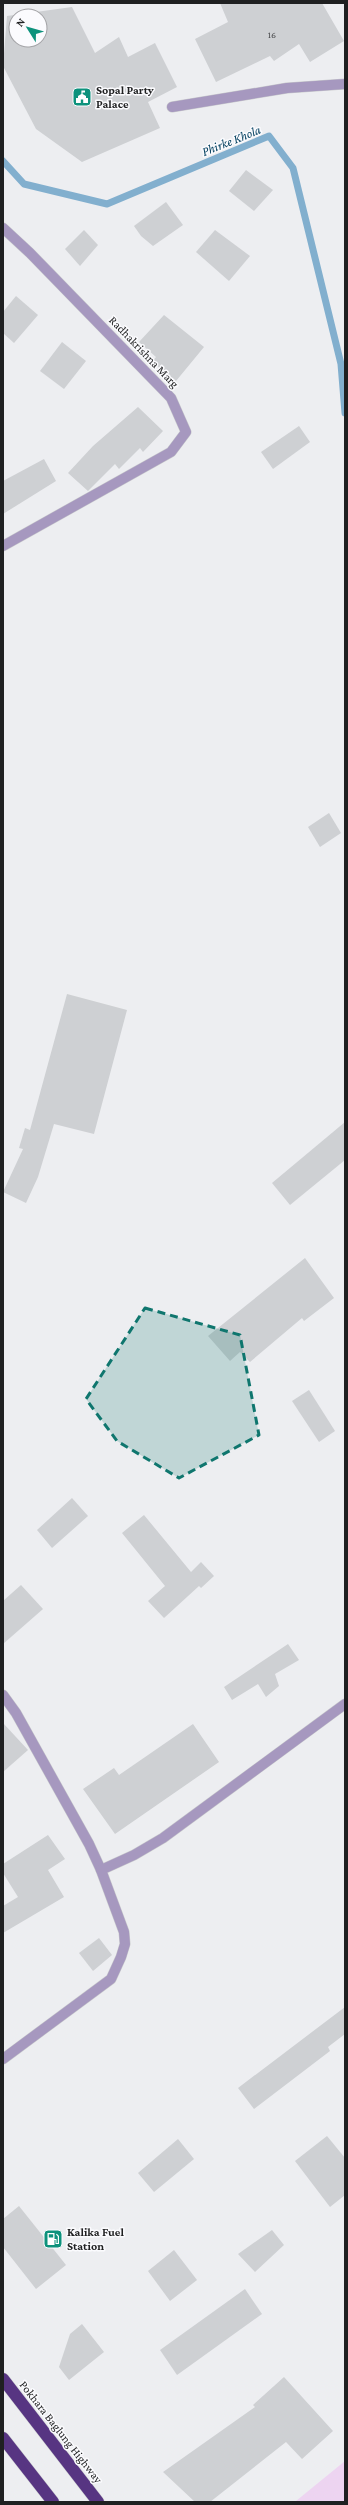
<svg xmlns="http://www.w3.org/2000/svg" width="348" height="2505" font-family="'Crimson Pro',serif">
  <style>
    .green { fill: #edd4f1 }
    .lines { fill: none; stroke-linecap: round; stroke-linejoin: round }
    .stream { stroke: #82afce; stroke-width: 7 }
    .building { fill: #ced0d3; fill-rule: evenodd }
    .street-casing { stroke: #c8c9cc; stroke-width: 11 }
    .highway-casing { stroke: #c8c9cc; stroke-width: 13 }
    .street { stroke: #a698bf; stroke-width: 10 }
    .highway { stroke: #573582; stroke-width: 12 }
    .marked { fill: #0f766e; fill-opacity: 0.2; stroke: #0f766e; stroke-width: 3; stroke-dasharray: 8 5; stroke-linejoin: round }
    .labels { text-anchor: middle; stroke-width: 3; stroke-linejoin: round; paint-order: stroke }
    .number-label { font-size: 10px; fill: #4b4c4e }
    .poi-label { font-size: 12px; font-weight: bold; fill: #1f2021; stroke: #fbfbfe; text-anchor: start }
    .street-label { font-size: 12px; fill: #1f2021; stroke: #fbfbfe }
    .water-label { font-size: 13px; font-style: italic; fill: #064261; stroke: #fbfbfe }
  </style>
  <rect width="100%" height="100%" fill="#edeef1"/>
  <!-- green -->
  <polygon class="green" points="345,2461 345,2502 296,2502 296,2501"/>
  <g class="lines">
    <!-- stream -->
    <polyline class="stream" points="3,161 24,184 107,204 269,136 293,168 341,364 345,413"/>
  </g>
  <!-- building -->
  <g class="building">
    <polygon points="220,3 322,3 344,41 310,62 299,44 274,61 270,56 216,82 195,39 228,22"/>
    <path d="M72 7 95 53 119 37 128 57 155 43 177 87 148 102 160 128 82 162 36 129 3 66 7 16ZM16 16H40V40H16Z"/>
    <polygon points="246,170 273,190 254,211 229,191"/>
    <polygon points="166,202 183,225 153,246 141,236 134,226"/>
    <polygon points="84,230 98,245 80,266 65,249"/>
    <polygon points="215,230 250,256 229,281 196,252"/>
    <polygon points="16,296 38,315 14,343 3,333 3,312"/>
    <polygon points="164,315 204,347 176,381 152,362 156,357 139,342"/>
    <polygon points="62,342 86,361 64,389 40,371"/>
    <polygon points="138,407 163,431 143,452 140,448 119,469 115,464 88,491 68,473 93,446"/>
    <polygon points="299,426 310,442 273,469 261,452"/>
    <polygon points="44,459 56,481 3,514 3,481"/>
    <polygon points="329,813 341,833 320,847 308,827"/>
    <polygon points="67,994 127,1010 94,1134 54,1124 38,1177 26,1203 3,1192 23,1149 19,1148 25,1128 30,1130"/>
    <polygon points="345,1122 345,1160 290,1205 272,1183"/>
    <polygon points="305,1258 334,1298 304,1321 302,1318 250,1362 240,1352 230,1361 208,1336"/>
    <polygon points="309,1390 335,1431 319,1442 292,1401"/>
    <polygon points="72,1498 88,1516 52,1548 37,1530"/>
    <polygon points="144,1515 191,1572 201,1562 214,1576 201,1588 199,1586 164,1618 148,1601 165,1586 122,1533"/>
    <polygon points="21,1585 43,1609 3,1644 3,1601"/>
    <polygon points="288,1644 299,1660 275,1674 279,1686 266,1697 258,1684 232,1700 224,1687"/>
    <polygon points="3,1723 28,1750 3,1772"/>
    <polygon points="193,1724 219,1762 115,1834 83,1789 114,1768 119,1775"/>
    <polygon points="48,1835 65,1859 48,1870 64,1897 3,1933 3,1906 18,1897 3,1873 3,1864"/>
    <polygon points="99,1938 112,1955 93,1971 79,1953"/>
    <polygon points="345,2007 345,2034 328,2047 330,2051 254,2109 238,2088"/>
    <polygon points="327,2136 345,2158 345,2195 330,2207 295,2161"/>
    <polygon points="178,2139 194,2159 154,2192 138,2173"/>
    <polygon points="19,2206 66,2265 36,2289 3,2247 3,2219"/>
    <polygon points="272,2230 284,2245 255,2272 238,2254"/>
    <polygon points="174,2250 197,2280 170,2301 148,2271"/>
    <polygon points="245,2289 262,2314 177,2375 160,2350"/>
    <polygon points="82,2324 104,2352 69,2380 59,2367 70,2334"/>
    <polygon points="284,2377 333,2431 302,2459 286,2442 210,2502 195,2502 163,2472 255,2407 253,2405"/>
  </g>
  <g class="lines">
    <!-- street casing -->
    <g class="street-casing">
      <g id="street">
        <polyline points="172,107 287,88 345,84"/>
        <polyline points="3,228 30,253 171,398 186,432 171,452 3,546"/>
        <polyline points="3,1695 16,1713 89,1844 101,1870"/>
        <polyline points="3,2059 111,1979 121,1957 125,1944 124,1932 101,1870 134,1855 163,1838 345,1704"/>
      </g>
    </g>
    <!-- highway casing -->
    <g class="highway-casing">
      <g id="highway">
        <polyline points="3,2379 98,2502"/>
        <polyline points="3,2438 53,2502"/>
      </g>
    </g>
    <!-- street -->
    <use href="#street" class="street"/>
    <!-- highway -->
    <use href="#highway" class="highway"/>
  </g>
  <!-- marked area -->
  <path class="marked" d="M145 1308 240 1335 259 1435 179 1478 117 1441 86 1399Z"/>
  <!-- icons -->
  <defs>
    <g id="civic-square" transform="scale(1)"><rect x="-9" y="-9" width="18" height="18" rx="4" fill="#0d927c" stroke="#fbfbfe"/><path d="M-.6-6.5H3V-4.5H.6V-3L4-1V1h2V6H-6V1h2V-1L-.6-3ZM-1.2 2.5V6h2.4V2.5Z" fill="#fff"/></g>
    <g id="fuel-square" transform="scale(1)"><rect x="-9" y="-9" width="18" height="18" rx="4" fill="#0d927c" stroke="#fbfbfe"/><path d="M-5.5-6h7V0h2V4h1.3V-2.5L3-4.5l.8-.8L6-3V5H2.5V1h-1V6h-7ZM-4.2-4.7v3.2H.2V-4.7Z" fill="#fff"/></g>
  </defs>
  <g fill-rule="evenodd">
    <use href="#civic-square" x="82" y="97"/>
    <use href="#fuel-square" x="53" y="2239"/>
  </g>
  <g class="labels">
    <!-- number labels -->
    <g class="number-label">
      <text x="272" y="38">16</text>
    </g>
    <!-- poi labels -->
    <g class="poi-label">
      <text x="96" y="94">Sopal Party<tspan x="96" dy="14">Palace</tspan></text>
      <text x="67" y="2236">Kalika Fuel<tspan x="67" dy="14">Station</tspan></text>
    </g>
    <!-- street labels -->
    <g class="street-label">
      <text transform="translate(144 352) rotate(46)" y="4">Radhakrishna Marg</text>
      <text transform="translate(61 2432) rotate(52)" y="4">Pokhara Baglung Highway</text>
    </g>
    <!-- water labels -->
    <g class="water-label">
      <text transform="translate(231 140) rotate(-22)" y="5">Phirke Khola</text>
    </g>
  </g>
  <!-- border -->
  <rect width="348" height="2505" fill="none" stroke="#1f2021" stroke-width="8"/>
  <!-- north arrow -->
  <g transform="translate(28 28) rotate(307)"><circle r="19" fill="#fbfbfe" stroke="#a3a3a6"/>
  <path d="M0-3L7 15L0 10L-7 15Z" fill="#0d927c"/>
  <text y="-6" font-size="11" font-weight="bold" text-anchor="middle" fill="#1f2021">N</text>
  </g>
</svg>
